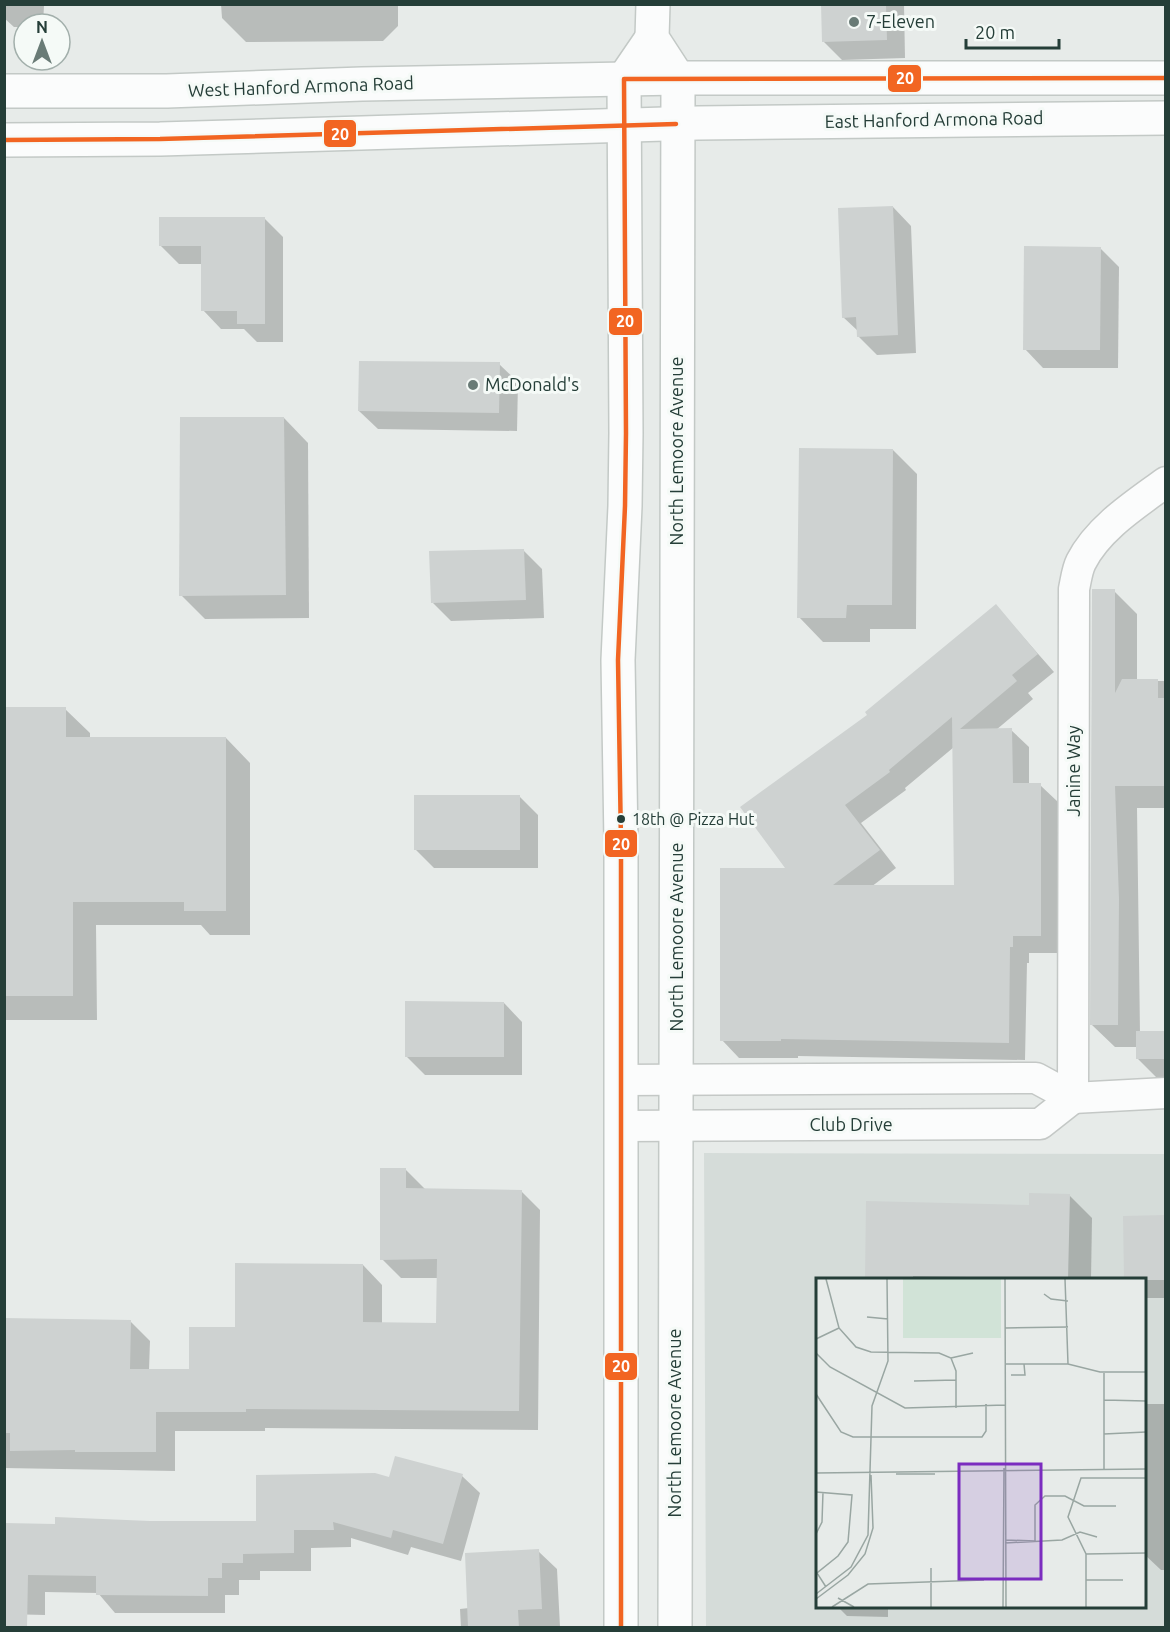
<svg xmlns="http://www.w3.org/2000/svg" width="1170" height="1632" font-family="Ubuntu,sans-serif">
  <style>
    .built { fill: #d5dcd9; fill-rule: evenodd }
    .shadow { fill: #0003; fill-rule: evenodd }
    .building { fill: #ced2d1; fill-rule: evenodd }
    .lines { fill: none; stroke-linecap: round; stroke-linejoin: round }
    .minor-casing { stroke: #c4c8c6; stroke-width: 33 }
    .secondary-casing { stroke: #c3c9c6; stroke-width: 36 }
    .minor { stroke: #fbfcfc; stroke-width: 30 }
    .secondary { stroke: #fbfcfc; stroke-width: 33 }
    .bus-1-casing { stroke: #f5faf7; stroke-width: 9 }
    .bus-1 { stroke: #f26522; stroke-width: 4.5 }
    .poi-dot { fill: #697b76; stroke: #f5faf7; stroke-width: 2 }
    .bus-dot { fill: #253e38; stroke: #f5faf7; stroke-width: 2 }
    .labels { text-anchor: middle; stroke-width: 6; stroke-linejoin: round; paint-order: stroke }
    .bus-label { font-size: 16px; fill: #253e38; stroke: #f5faf7; text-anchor: start }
    .poi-label { font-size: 18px; fill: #253e38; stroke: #f5faf7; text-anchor: start }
    .street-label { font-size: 18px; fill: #253e38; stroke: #f5faf7 }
    .inset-road { fill: none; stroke: #99a6a2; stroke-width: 1.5 }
    .view { fill: #7b2cbf; fill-opacity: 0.15; stroke: #7b2cbf; stroke-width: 3 }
    .inset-edge { fill: none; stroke: #253e38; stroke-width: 3 }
    .line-badge { stroke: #f5faf7; stroke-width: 2 }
    .badge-label { font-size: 16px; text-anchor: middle; font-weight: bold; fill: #fff }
  </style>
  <rect width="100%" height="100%" fill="#e7ebe9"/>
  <!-- built -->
  <path class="built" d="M704 1153 1165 1154V1627H706ZM818 1280H1144V1606H818Z"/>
  <!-- shadow -->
  <g class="shadow">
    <polygon points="4,4 185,4 185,6 44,6 43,24 24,24 24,27 14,27 4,18"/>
    <polygon points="221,4 398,4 398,26 383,41 246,42 222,18"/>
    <polygon points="823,4 904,4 905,58 842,60 824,42"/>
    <polygon points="893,207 911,226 916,353 877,355 858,336 858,331 843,317"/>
    <polygon points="264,218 283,237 283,342 257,342 244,329 221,329 203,310 203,264 179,264 160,245"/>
    <polygon points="1100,248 1119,267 1118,368 1043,368 1025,349"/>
    <polygon points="499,364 518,382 517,431 378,429 359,411"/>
    <polygon points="284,418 308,443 309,618 205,619 181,595"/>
    <polygon points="893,450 917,474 916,629 870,629 870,642 823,642 799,617"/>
    <polygon points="523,550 542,569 544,618 451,621 433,603"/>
    <polygon points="1114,591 1137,614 1137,681 1166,681 1166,808 1137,808 1140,1033 1166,1032 1166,1077 1156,1077 1137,1058 1137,1047 1115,1047 1092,1025"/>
    <path d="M996 606 1054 672 1028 693 1033 699 996 730H1011L1029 747V785H1040L1058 802V953H1029V963H1027L1025 1060 798 1056V1058H739L722 1040 788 869 870 715ZM954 747 956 887H871L896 868 861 823 906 790 905 788Z"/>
    <polygon points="4,709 65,709 90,733 90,739 226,738 250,763 250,935 210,935 201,925 96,925 97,1020 4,1020"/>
    <polygon points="520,797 538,815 538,868 434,868 415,849"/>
    <polygon points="504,1003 522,1022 522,1075 425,1075 406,1056"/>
    <polygon points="406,1170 426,1190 521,1191 540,1210 538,1430 265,1428 265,1431 175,1431 175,1471 4,1468 4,1320 131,1322 150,1341 149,1370 190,1370 237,1329 363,1265 382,1285 382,1324 438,1325 438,1278 401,1278 382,1259"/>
    <polygon points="1069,1195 1092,1218 1091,1280 866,1280 1030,1206"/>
    <polygon points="1166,1216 1166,1298 1144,1298 1144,1280"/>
    <polygon points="1144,1404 1166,1404 1166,1570 1161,1570 1144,1554"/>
    <polygon points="462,1476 480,1493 461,1561 411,1547 408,1555 351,1538 351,1547 311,1548 311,1571 260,1571 260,1580 239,1580 239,1595 225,1595 225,1613 115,1613 98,1593 45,1592 45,1615 4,1614 56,1526 150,1522 258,1522 390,1479"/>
    <polygon points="538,1551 557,1569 560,1627 461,1628 460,1609 469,1608"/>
    <polygon points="837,1606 1128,1606 1128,1609 888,1607 888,1617 847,1616"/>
  </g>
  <!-- building -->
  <g class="building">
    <polygon points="821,4 886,4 887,40 822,42"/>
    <polygon points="893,206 898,335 857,337 856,317 842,318 838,208"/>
    <polygon points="159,217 265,217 265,324 237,324 237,311 201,311 201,246 159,246"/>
    <polygon points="1024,246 1101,247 1100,350 1023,350"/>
    <polygon points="359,361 500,362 499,413 358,411"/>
    <polygon points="180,417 284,417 286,595 179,596"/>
    <polygon points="799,448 893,449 892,605 847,605 846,618 797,618"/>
    <polygon points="524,549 526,600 431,603 429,551"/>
    <polygon points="1092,589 1115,589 1115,693 1122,679 1158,679 1158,698 1166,698 1166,786 1115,786 1119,899 1118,1025 1090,1025"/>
    <path d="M996 604 1038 654 1012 675 1017 681 960 729 1012 728 1013 783H1041V936H1013V947H1010L1009 1043 781 1039V1041H720V868H785L740 807 867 715 865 712ZM952 717 954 885H833L880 850 845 805 890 772 889 770Z"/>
    <polygon points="4,707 66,707 66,737 226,737 226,911 184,911 184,902 73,902 73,996 4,996"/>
    <rect x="414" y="795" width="106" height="55"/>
    <polygon points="405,1001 504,1002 504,1057 405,1057"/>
    <rect x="1136" y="1031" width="30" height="28"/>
    <polygon points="380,1168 406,1168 406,1188 522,1190 519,1411 246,1409 246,1412 156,1412 156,1452 75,1452 75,1450 10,1451 10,1433 4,1433 4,1318 131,1320 130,1369 189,1369 189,1327 235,1327 235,1263 363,1264 363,1322 436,1323 437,1259 380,1260"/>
    <polygon points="1029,1193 1070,1194 1068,1280 968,1280 968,1277 913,1276 913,1280 865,1280 866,1201 1029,1205"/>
    <polygon points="1166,1215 1166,1280 1124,1280 1123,1216"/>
    <polygon points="395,1456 463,1474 443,1544 393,1530 391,1538 333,1522 334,1530 294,1530 294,1553 243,1554 243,1563 222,1563 222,1578 208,1578 208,1596 96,1595 96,1576 28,1575 27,1628 4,1628 4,1523 55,1524 55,1517 150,1521 256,1521 256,1475 375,1473 389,1477"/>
    <polygon points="539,1549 542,1609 518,1610 519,1628 468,1628 465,1553"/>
  </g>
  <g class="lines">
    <!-- minor casing -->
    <g class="minor-casing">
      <g id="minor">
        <polyline points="621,1080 1036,1078 1073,1098 1166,1093"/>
        <path d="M1073 1098 1074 589C1076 580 1077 570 1081 562 1098 528 1136 504 1166 482"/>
        <polyline points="621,1126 1040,1124 1073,1098"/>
      </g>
    </g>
    <!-- secondary casing -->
    <g class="secondary-casing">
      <g id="secondary">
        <polyline points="653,4 652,38 678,78 675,1628"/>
        <polyline points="4,91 167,91 362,84 678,78 1166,78"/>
        <polyline points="4,140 160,139 698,123 1166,118"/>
        <polyline points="621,1628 621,843 618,660 625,506 626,433 624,79 652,38"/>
      </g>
    </g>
    <!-- minor -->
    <use href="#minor" class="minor"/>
    <!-- secondary -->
    <use href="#secondary" class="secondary"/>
    <!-- bus-1 casing -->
    <g class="bus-1-casing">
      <g id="bus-1">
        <polyline points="4,140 160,139 676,124"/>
        <polyline points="621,1628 621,843 618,660 625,506 626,433 624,79 1166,78"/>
      </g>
    </g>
    <!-- bus-1 -->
    <use href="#bus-1" class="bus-1"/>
  </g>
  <!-- markers -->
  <g class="poi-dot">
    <circle cx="854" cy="22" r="6"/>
    <circle cx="473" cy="385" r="6"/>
  </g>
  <circle class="bus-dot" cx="621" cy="819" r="5"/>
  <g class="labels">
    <!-- bus labels -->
    <g class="bus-label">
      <text x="632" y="825">18th @ Pizza Hut</text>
    </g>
    <!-- poi labels -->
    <g class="poi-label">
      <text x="866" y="28">7-Eleven</text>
      <text x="485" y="391">McDonald's</text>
    </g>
    <!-- street labels -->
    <g class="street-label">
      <text transform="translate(301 87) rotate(-2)" y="6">West Hanford Armona Road</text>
      <text transform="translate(934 120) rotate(-1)" y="6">East Hanford Armona Road</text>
      <text transform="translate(677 451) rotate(-90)" y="6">North Lemoore Avenue</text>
      <text transform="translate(1074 771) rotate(-90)" y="6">Janine Way</text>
      <text transform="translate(677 937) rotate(-90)" y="6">North Lemoore Avenue</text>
      <text x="851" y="1131">Club Drive</text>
      <text transform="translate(675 1423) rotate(-90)" y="6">North Lemoore Avenue</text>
    </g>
  </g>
  <!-- overview -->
  <g transform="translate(816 1278)">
    <rect width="330" height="330" fill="#e7ebe9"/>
    <path d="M87 1H185V60H87Z" fill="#d1e3d7"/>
    <path class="inset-road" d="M10 1 23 50 40 69 55 74 123 75 135 80 140 93V130M189 1 190 329M249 1 252 86M228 16 235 21 252 23M51 39 72 41M189 50 252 49M0 61 23 50M0 75 14 89 89 130 189 127M135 80 157 75M190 86H252L284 94H330M195 97H209L208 86M98 103 140 102M0 116 25 154 37 159H166L170 153V126M288 122 330 123M288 156 330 154M288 191V95M0 195 330 191M80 196H119M0 214 36 217 32 264 22 278 1 295 10 309M0 256 6 244 7 214M190 262 219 263M219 263V227L229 218H249L268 228H300M189 265 246 262 264 254 281 259M270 276 330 275M115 290V329M270 302H307M0 316 35 289 52 257 56 128 72 83 71 1M22 320 38 329M0 321 32 297 49 276 57 250 55 197M16 329 52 306 168 302M187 329 188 190M270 329V276L252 239 265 200H330"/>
    <path class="view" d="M143 186H225V301H143Z"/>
    <rect width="330" height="330" class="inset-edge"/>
  </g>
  <g class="line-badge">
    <rect x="887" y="64" width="35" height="29" rx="6" fill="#f26522"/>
    <rect x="323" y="119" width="34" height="29" rx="6" fill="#f26522"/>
    <rect x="608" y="307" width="35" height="29" rx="6" fill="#f26522"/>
    <rect x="604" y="829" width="34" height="29" rx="6" fill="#f26522"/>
    <rect x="604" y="1352" width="34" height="29" rx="6" fill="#f26522"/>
  </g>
  <g class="badge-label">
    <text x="905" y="84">20</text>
    <text x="340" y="140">20</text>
    <text x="625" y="327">20</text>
    <text x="621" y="850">20</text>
    <text x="621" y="1372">20</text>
  </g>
  <!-- border -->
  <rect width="1170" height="1632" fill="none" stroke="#253e38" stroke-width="12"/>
  <!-- north arrow -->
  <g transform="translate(42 42)"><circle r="28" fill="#f5faf7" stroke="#a2afab" stroke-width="1.5"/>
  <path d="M0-4.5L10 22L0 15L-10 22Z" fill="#697b76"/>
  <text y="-9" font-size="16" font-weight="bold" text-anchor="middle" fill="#253e38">N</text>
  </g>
  <!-- scale -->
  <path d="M966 39v9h93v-9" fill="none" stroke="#253e38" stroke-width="3"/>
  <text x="975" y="39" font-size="18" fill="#253e38" stroke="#f5faf7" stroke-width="4.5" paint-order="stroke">20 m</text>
</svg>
